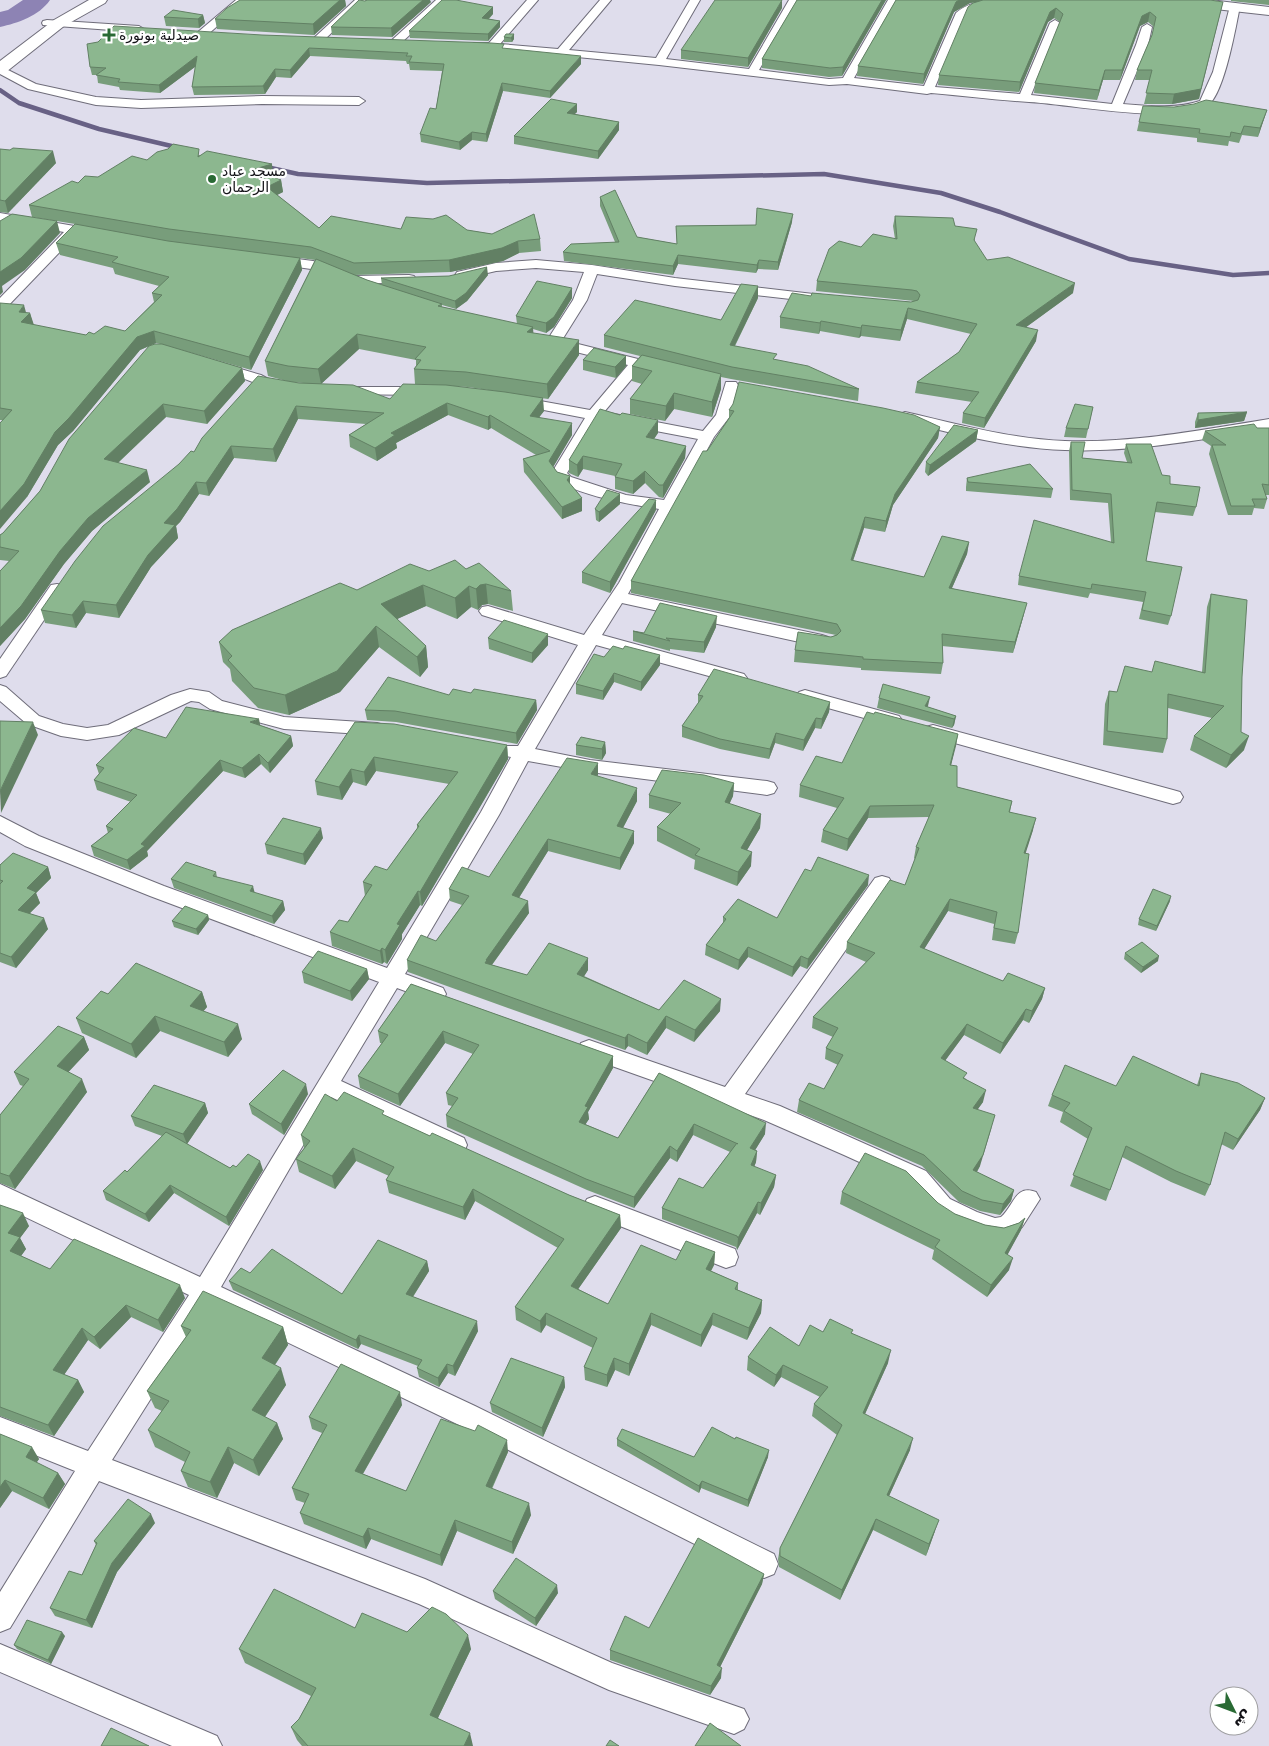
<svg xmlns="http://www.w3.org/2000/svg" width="1269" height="1746" font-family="'DejaVu Sans',Vazirmatn,sans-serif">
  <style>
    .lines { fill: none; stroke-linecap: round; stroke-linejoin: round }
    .stream { stroke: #686185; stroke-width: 4.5 }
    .river { fill: #8d83b4; fill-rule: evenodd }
    .street-casing { stroke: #6f6d7a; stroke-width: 2 }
    .secondary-casing { stroke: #6f6d7a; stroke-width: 2 }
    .highway-casing { stroke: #6f6d7a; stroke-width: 2 }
    .street { fill: #fff; fill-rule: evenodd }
    .secondary { fill: #fff; fill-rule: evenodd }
    .highway { fill: #fff; fill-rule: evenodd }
    .wall { fill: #789d7b; fill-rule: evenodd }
    .shaded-wall { fill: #628064 }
    .building { fill: #8cb78f; stroke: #628064 }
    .poi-dot { fill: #296a34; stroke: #fff; stroke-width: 2 }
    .labels { text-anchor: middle; stroke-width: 4.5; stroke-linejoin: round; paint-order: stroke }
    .far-poi-label { font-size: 14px; fill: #121116; stroke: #fff; text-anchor: start }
  </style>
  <rect width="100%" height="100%" fill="#dfddec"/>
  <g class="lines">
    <!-- stream -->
    <g class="stream">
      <polyline points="0,90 19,103 99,129 180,148"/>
      <polyline points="262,166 298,174 427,183 824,174 941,193 1000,212 1129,259 1233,275 1269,273"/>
    </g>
    <!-- river -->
    <path class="river" d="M23 0H50C39 16 18 23 0 27V12L8 10Z"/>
    <!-- street casing -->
    <g class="street-casing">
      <g id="street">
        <polygon points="236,0 247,0 206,36 198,36 197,34 198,32"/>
        <polygon points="355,0 366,0 323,41 315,41 313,39 315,37"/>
        <polygon points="436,0 447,0 400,44 392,44 390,42 392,40"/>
        <path d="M527 0H538L500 44 558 49 600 0H611L569 50 656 58 690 0H700L666 59 749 69 789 0H799L759 70 829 79 843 78 888 0H898L854 78 924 86 956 13C964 6 976 1 987 3L988 5 987 7 971 11 965 16 935 87 1020 94 1050 23 1055 20 1060 23 1031 95 1112 104 1136 45 1142 27 1147 24 1152 27 1148 45 1123 104C1148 106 1176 109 1200 101L1213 72 1230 6 1235 3 1240 6C1236 26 1224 96 1207 106 1176 125 1068 104 1029 102 997 100 964 96 931 93L927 94 847 84 829 85 659 65 474 47 472 45 474 43H489Z"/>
        <polygon points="47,20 139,26 144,29 139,32 43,25 42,23 43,21"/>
        <polygon points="0,66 36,84 96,97 141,100 262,96 359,97 365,101 359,105 262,104 141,108 96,105 28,89 0,74"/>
        <polygon points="0,213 97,230 104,234 97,238 77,234 5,309 0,310 0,298 64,232 0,221"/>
        <polygon points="274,256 313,261 343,271 345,274 338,278 311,269 269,263 267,260 269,257"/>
        <path d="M536 260 592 265 675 278 822 295 824 298 822 301 817 302 675 286 597 274 587 300 562 340 666 366 668 369 666 372 661 373 641 368 604 412 703 431 716 415 726 382H736L738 385 731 415 714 437 628 594 822 635 828 637 831 641 828 645 822 647 622 603 602 635 744 674 747 678 744 682 738 684 596 645 535 749 590 760 767 781 774 783 777 788 774 793 767 795 590 772 528 761 499 815 405 974 443 988 446 994 443 1000 435 1002 397 988 341 1081 464 1138 467 1145 464 1152 456 1155 448 1152 331 1097 221 1287 475 1406 774 1554 778 1564 774 1574 764 1578 754 1574 457 1424 210 1305 112 1460 425 1579 612 1663 744 1709 749 1719 744 1729 734 1734 609 1690 419 1604 99 1481 10 1628 0 1632V1592L75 1471 0 1441V1417L88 1451 189 1295 0 1205V1184L200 1277 379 982 150 896 25 846 0 832V816L39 836 164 886 387 968 481 812 511 757 505 756 503 751 505 746H518L578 645 482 615 479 611 482 607 488 606 584 635 619 583 659 509C635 505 565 494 551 474L585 418 518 405 513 404 511 401 513 398 518 397 590 410 628 365 548 345 546 342 573 300 584 272 536 268 496 271 462 279 455 275 457 272 496 263ZM598 420 698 439 664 500 626 495 571 477 567 473Z"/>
        <polygon points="409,275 414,276 416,279 414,282 353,284 346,280 353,276"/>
        <path d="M217 362 261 375 272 381 287 383 289 386 287 389C272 393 263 386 250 381 238 376 224 373 212 369L210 366 212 363Z"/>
        <polygon points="341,387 424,387 429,388 431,391 429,394 424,395 336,394 334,391 336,388"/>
        <path d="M905 412C958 424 1011 439 1065 441 1134 443 1202 430 1269 419V429C1202 439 1133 453 1065 450 1009 448 953 434 900 420L897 417 900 414Z"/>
        <polygon points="57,584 63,585 65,589 6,676 0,678 0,659 51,585"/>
        <polygon points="0,685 6,687 39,716 63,724 87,728 108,725 171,695 190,689 209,692 222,701 284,717 377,723 384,725 386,729 384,733 377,735 284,729 210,709 199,702 191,701 119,735 87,740 61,736 27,724 0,701"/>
        <polygon points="805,690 899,716 902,720 899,724 893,726 799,700 796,696 799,692"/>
        <polygon points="933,725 1173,790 1180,792 1183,797 1180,802 1173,804 926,735 924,731 926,727"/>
        <path d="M882 876 889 878 892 883 889 888 745 1094 780 1106 926 1171 950 1199 977 1212 995 1218 1001 1217C1014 1206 1015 1184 1036 1192L1040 1199 1022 1227 1014 1234 995 1238 971 1231 934 1213 910 1185 844 1155 764 1120 581 1055 578 1049 581 1043 589 1040 725 1087 875 878Z"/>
        <polygon points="595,1196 735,1249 738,1257 735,1265 726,1268 587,1213 583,1206 587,1199"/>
        <polygon points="0,1644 217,1736 222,1746 172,1746 0,1672"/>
      </g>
    </g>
    <!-- secondary casing -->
    <g class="secondary-casing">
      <polygon id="secondary" points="89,0 107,0 105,3 64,26 6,72 0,74 0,61 54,20"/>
    </g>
    <!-- highway casing -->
    <g class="highway-casing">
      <polygon id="highway" points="1163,0 1210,0 1269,7 1269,15 1170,4 1165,3"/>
    </g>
    <!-- street -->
    <use href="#street" class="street"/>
    <!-- secondary -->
    <use href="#secondary" class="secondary"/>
    <!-- highway -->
    <use href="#highway" class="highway"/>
  </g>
  <!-- wall -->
  <g class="wall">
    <polygon points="240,0 345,0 346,6 314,35 217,29 215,19"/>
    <polygon points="797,0 886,0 842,76 829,77 762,68 762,59"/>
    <polygon points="896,0 1210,0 1199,99 1172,104 1144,104 1150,80 1135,80 1137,70 1152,35 1154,27 1148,22 1140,26 1120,80 1103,80 1097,100 1034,93 1035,83 1060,22 1054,18 1048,22 1019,92 938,85 939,75 977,2 970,3 954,12 923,84 857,76 858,66"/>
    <polygon points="1231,0 1269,0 1269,5 1231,1"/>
    <polygon points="365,1 431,2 392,37 332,35 331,27"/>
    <polygon points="782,8 748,67 681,59 681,50"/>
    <polygon points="493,14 489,19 500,21 500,27 488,41 410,38 409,31"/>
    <polygon points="203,15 205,23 199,28 166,26 164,17"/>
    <polygon points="514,34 514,39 512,42 504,42 504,37"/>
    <polygon points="262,35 505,49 581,64 550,98 503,91 487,142 472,140 460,150 421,142 420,134 436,109 442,71 410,70 409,64 407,64 406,61 310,56 291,78 276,77 265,94 194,95 192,87 196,66 160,93 120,90 119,87 98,83 97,75 92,75 90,67"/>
    <polygon points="577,104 577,112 574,114 619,122 619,130 598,159 514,144 514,136"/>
    <polygon points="1267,110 1258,137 1242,135 1239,143 1229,141 1228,146 1197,142 1197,138 1137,131 1139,122"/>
    <polygon points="0,149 56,163 8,213 0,212"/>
    <path d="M200 155 273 175 271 176 281 180 283 192 277 195 319 228 467 230 492 234 540 239 541 251 519 253 503 261 450 272 355 275 367 280 382 285 381 278 488 275 467 301 456 309 442 305V307L517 324 516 316 572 288V298L554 327 546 333 533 329V333L579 355 548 399 534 397 544 411 539 417 572 435 553 467 557 472 570 476V484L582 498V511L562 519 524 472 523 459 536 455 491 428 488 430 448 415 396 443 397 448 377 461 350 447 349 435 366 424 298 419 276 462 234 458 209 496 199 494 180 522 176 526 178 538 151 567 119 618 86 613 76 628 45 623 41 610 194 452 299 383 317 384 290 382 268 376 265 361 315 260 300 258 302 270 251 370 175 348 242 368 245 381 207 424 166 417 118 463 150 482 92 531 64 564 25 619 0 646V571L9 561 0 560V535L3 533 40 491 160 344 156 343 140 350 73 431 58 445 27 497 2 420H0V303L27 313H30L33 325 86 335 125 331 154 302 152 293 159 286 115 274 113 268 60 255 56 243 75 224 32 217 29 205 78 183 98 177 147 160ZM359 349 416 360V366L414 369 415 384 433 385 390 399 321 384ZM451 386 468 387 495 391Z"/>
    <polygon points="600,197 637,237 677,244 676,226 756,225 792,222 778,270 758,269 756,273 678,264 673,275 564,261 563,252 615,242 600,206"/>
    <polygon points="895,216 955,226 975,239 974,242 987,260 1073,293 1026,327 1036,341 984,428 962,423 963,413 972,402 915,393 917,382 959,352 971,334 907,319 900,341 861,336 859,338 820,331 819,334 780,328 780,317 811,296 911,302 914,301 816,291 817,281 861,247 895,239 893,226"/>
    <polygon points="758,298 735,346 859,389 858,401 731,379 721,377 721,389 712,417 674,409 665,421 630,414 630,399 642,384 632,381 632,366 640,356 604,347 604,335 721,320"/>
    <polygon points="583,360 626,366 616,378 583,370"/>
    <polygon points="1093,407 1086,438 1064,437 1066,428"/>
    <polygon points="729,410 940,427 938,438 893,505 885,532 864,528 853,561 924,577 969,542 967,554 952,588 1024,614 1013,653 942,646 943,663 941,674 861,670 861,668 794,662 795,650 836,635 631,593 631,581 707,451 729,418"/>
    <polygon points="1247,412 1244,421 1195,428 1195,422 1198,413"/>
    <polygon points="1257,428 1269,428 1269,495 1265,495 1267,499 1264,509 1254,508 1252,515 1228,515 1209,454 1211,446 1202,440 1205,431"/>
    <polygon points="978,430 976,441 928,476 925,472 926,462"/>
    <polygon points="658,433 654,439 686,446 685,458 663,498 659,497 645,483 633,494 615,489 615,476 583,469 578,477 569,473 569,460"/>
    <polygon points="1071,442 1082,458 1127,462 1124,453 1126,444 1196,507 1193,516 1155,512 1146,561 1171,616 1168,625 1139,619 1143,602 1090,593 1088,598 1018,585 1019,576 1111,542 1108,503 1070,500 1069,451"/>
    <polygon points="967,478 1053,489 1051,498 966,491 966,487"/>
    <polygon points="620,494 620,504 599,522 596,520 595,509"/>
    <polygon points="656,510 610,593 582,583 582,572"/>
    <polygon points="466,569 511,591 513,611 488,604 482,605 478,610 471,607 457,619 426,606 397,619 426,646 428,667 420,677 379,647 340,692 289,715 258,708 232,681 230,669 223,662 219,642 357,590 429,571"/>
    <polygon points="1211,594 1242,677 1241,732 1244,750 1226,768 1190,750 1194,736 1212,718 1168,708 1167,739 1163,753 1103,745 1105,704 1109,691 1117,692 1152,672 1202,672 1207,607"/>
    <polygon points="716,627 704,653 670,649 670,651 633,641 633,631 644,633"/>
    <polygon points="488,638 548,645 532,663 489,649"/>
    <polygon points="623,649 660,655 660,665 641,691 614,682 603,700 576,694 576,684 604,657"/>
    <polygon points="471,693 536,700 537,710 517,744 396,722 367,720 365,710 449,695"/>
    <polygon points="698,695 830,702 829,712 821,729 815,728 803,751 775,743 769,759 720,749 682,737 682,726 698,704"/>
    <polygon points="879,698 928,707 956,716 954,725 952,728 877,708"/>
    <polygon points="355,722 507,745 508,759 422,906 420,905 402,934 402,939 387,964 384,962 382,964 332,946 330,932 348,922 365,896 363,882 387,870 417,829 417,825 449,784 376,771 366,786 353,782 342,800 317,795 315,781"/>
    <polygon points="260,725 291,736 293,746 270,773 261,764 245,778 223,771 147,851 148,856 130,870 94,856 91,846 108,833 106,826 131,802 97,790 94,780 99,774 96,765 166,738"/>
    <polygon points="958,734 951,765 957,787 1012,801 1010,812 1033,830 1025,853 1018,933 1015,944 992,940 994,924 948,911 924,949 1003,981 1045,988 1042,999 1029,1023 1023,1020 1000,1054 964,1035 945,1061 966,1079 983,1102 977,1110 980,1166 977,1172 1014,1190 1011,1201 1000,1215 980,1211 959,1202 922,1166 797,1112 799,1100 824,1089 838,1065 825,1059 826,1048 833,1037 812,1028 813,1017 866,962 846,953 847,942 905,885 915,859 914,858 916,847 929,817 868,818 847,851 821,842 823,830 837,808 799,797 800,785 842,763"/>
    <polygon points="605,742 606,753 602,760 576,755 576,745"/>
    <polygon points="598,775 598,776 637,801 623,828 634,843 620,870 548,851 519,898 529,913 492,965 527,975 588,970 584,976 659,1010 720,1011 694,1042 666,1028 647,1055 628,1046 625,1050 408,972 407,960 436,941 462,905 450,901 449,889 489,877"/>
    <polygon points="734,783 733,796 729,804 761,814 760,828 747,850 751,866 737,886 694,869 695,860 657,841 657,827 671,814 649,808 649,795"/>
    <polygon points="323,838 305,865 267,854 265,844"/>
    <polygon points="0,865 48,867 51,878 36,893 40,903 30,913 48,929 16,968 0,962"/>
    <polygon points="811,871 868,885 807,969 800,966 792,977 748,957 738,970 705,955 706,945 723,923 723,917 777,918"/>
    <polygon points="216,872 217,877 255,893 283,901 285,910 274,924 174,888 171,879"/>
    <polygon points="1170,901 1156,931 1138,925 1139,919"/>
    <polygon points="208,915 209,920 198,935 174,927 172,921"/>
    <polygon points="1125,953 1158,961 1141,973 1124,959"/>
    <polygon points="367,969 369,979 352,1001 304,983 302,972"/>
    <polygon points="411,984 613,1056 613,1068 588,1112 589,1119 585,1124 618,1138 659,1073 765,1134 755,1150 757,1151 756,1162 754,1167 776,1175 774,1187 760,1215 757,1213 737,1250 736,1247 662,1219 662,1208 703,1188 730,1152 693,1135 677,1162 670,1158 634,1208 587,1190 447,1127 446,1115 452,1106 448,1105 446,1093 473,1054 445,1043 400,1106 360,1088 358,1076 382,1043 380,1043 378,1031"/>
    <polygon points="202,992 207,1007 203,1011 242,1039 228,1057 160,1031 136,1058 82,1033 76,1018 108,994"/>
    <polygon points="84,1037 89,1050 68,1072 87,1092 15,1189 0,1183 0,1115 23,1086 20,1085 14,1072"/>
    <polygon points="1201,1073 1265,1098 1260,1110 1233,1150 1221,1144 1210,1185 1205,1196 1171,1182 1122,1157 1106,1201 1070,1186 1088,1139 1060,1122 1063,1112 1048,1106 1052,1095 1116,1086 1197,1085"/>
    <polygon points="308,1094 284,1135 252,1114 249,1104"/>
    <polygon points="337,1101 385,1116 430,1136 569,1195 620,1215 621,1228 578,1289 608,1304 676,1260 715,1252 714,1265 711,1271 738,1283 738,1290 762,1300 761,1313 747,1340 712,1325 701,1347 651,1325 629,1376 615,1370 607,1387 585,1380 584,1367 593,1348 546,1325 541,1333 516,1320 515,1307 558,1248 475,1201 465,1220 389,1193 386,1180 389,1176 356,1161 335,1189 299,1172 296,1159 304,1148 301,1135"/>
    <polygon points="205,1103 208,1113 187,1144 230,1168 236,1167 263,1170 229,1226 174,1193 149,1222 106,1200 103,1191 127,1172 162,1136 135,1126 131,1116"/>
    <polygon points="842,1192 955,1214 985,1225 1004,1228 1019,1223 1025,1218 1021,1230 1007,1255 1009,1270 987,1297 932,1259 934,1250 840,1204"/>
    <polygon points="0,1205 29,1226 20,1238 26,1249 21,1256 50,1269 185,1298 163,1332 131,1317 100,1349 88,1340 64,1375 78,1380 84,1392 54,1436 0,1416"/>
    <polygon points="427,1261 429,1271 413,1297 478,1331 455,1376 448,1373 439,1387 419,1377 417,1368 418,1366 361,1344 358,1349 233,1290 229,1281 250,1273 342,1294"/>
    <polygon points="181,1326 283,1327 288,1345 275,1365 286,1385 265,1417 277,1423 283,1439 259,1476 234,1463 217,1498 188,1487 181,1471 185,1462 155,1447 148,1430 162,1411 155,1408 147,1391 186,1337"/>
    <polygon points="823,1332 852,1333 888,1363 865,1414 910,1450 889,1496 935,1531 926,1556 873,1530 840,1600 779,1567 778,1559 780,1548 837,1435 812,1416 814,1404 820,1397 781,1377 774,1387 747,1370 748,1357 799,1346"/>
    <polygon points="564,1377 565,1387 543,1437 492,1412 490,1403"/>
    <polygon points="402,1405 363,1474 406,1491 508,1452 492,1489 531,1515 513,1554 457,1531 442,1566 371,1539 366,1549 304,1524 300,1513 305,1503 296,1500 292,1488 322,1433 312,1429 309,1417"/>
    <polygon points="0,1434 39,1459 36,1463 58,1473 65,1484 49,1509 12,1491 0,1508"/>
    <polygon points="617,1439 694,1457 768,1457 748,1507 701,1488 699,1493 617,1446"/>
    <polygon points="155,1523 117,1572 92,1628 55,1616 50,1608 82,1575 96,1545 94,1541"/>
    <polygon points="764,1574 762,1584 720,1667 721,1678 710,1695 610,1660 610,1650 649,1628"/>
    <polygon points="493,1591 558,1593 536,1626 495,1599"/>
    <polygon points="355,1628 407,1632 471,1649 438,1718 472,1746 302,1746 297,1740 291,1727 299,1719 311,1696 245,1663 239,1649"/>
    <polygon points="65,1636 51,1664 17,1649 14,1645"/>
  </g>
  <!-- shaded-wall -->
  <g class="shaded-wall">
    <polygon points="340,0 345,0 346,6 314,35 313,24"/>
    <polygon points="423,0 430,0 431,2 392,37 391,28"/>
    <polygon points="782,0 782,8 748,67 748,58"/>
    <polygon points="882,0 886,0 842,76 843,67"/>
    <polygon points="959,0 983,0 983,1 970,3 954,12 923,84 924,74 956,2"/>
    <polygon points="1223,2 1199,99 1172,104 1174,94"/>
    <polygon points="493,7 493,14 483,24 482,18"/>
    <polygon points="1056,8 1054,18 1048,22 1019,92 1020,82 1050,12"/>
    <polygon points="1150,12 1148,22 1140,26 1120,80 1122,70 1142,16"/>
    <polygon points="203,15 205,23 199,28 198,19"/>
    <polygon points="500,21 500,27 488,41 488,34"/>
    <polygon points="514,34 514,39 512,42 511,38"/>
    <polygon points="309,48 310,56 291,78 290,70"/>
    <polygon points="197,56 199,64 160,93 159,85"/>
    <polygon points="581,56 581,64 550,98 550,91"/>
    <polygon points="275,69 276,77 265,94 263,86"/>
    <polygon points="1105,70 1103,80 1097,100 1099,90"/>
    <polygon points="502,83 503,91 487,142 486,134"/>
    <polygon points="577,104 577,112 568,121 567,113"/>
    <polygon points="1267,110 1258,137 1260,128"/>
    <polygon points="619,122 619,130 598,159 598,151"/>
    <polygon points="472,132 472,140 460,150 459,142"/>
    <polygon points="53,151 56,163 8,213 5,201"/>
    <polygon points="272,164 273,175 257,181 255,169"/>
    <polygon points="281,180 283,192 269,199 267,187"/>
    <polygon points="793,214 792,222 778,270 778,262"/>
    <polygon points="57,221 60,233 25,270 2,286 3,292 0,295 0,272"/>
    <polygon points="518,241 519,253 503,261 450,272 449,260"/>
    <polygon points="678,255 678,264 673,275 673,266"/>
    <polygon points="300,258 302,270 251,370 249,357"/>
    <polygon points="759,260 758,269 756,273 757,265"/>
    <polygon points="487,267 488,275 467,301 456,309 455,301"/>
    <polygon points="1075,283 1073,293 1014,336 1016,325"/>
    <polygon points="758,286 758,298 729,357 730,345"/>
    <polygon points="572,288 572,298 554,327 546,333 546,323"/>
    <polygon points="24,305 27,316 30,313 34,325 25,335 19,312"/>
    <polygon points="908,308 907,319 900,341 901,330"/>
    <polygon points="821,321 820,331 819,334 820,323"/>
    <polygon points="862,325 861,336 859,338 861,328"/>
    <polygon points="533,327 534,342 527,332"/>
    <polygon points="1038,330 1036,341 984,428 985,418"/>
    <polygon points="154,331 156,343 140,350 73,431 58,445 27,497 0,529 0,511 55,432 137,337"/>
    <polygon points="357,334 359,349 321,384 318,369"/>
    <polygon points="579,340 579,355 548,399 547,384"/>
    <polygon points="626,356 626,366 616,378 615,367"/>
    <polygon points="242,368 245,381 207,424 204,411"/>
    <polygon points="721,374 721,389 712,417 712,402"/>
    <polygon points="674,393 674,409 665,421 666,406"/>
    <polygon points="543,398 544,411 531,428 530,416"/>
    <polygon points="447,403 448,415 396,443 397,448 377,461 375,448 391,433"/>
    <polygon points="163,404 166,417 108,472 104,459"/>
    <polygon points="296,406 298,419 276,462 273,449"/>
    <polygon points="1247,412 1244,421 1195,428 1198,420"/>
    <polygon points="490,415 491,428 488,430 488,417"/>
    <polygon points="658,420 658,433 646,450 646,437"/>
    <polygon points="572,423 572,435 549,474 549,461"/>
    <polygon points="940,427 938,438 893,505 885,532 886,521 895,494"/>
    <polygon points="978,430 976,441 928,476 930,465"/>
    <polygon points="231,446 234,458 209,496 206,483"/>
    <polygon points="686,446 685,458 663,498 663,485"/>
    <polygon points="583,456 583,469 578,477 577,465"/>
    <polygon points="147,470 150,482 92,531 64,564 25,619 0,646 0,628 60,551 88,518"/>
    <polygon points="645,471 645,483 633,494 633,481"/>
    <polygon points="570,476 570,489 567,480"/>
    <polygon points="196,482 199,494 180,522 176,526 178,538 151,567 119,618 116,605 164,523"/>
    <polygon points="620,494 620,504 599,522 599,512"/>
    <polygon points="582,498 582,511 562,519 562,507"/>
    <polygon points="656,500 656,510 610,593 610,582"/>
    <polygon points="865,517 864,528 849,572 851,560"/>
    <polygon points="969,542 967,554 947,599 949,588"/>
    <polygon points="486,584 488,604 482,605 478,610 476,589 480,585"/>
    <polygon points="423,585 426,606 384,625 381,604"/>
    <polygon points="469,586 471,607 457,619 455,598"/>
    <polygon points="83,601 86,613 76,628 72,615"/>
    <polygon points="1027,603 1024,614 1013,653 1015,642"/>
    <polygon points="717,616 716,627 704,653 704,642"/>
    <polygon points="376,626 379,647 340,692 289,715 285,695"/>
    <polygon points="548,634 548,645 532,663 532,653"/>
    <polygon points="426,646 428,667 420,677 417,657"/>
    <polygon points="660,655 660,665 641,691 641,682"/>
    <polygon points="614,673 614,682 603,700 603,691"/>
    <polygon points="930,697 928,706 926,711 925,706"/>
    <polygon points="536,700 537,710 517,744 516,733"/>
    <polygon points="830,702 829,712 821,729 822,719"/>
    <polygon points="956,716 954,725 952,728 954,719"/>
    <polygon points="816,718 815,728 803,751 804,740"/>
    <polygon points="259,719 261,729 250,722"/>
    <polygon points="33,722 38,735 1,813 0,791"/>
    <polygon points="776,733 775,743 769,759 770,749"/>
    <polygon points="958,734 956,746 948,777 950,765"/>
    <polygon points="291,736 293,746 270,773 268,763"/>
    <polygon points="1249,736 1244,750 1226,768 1231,755"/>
    <polygon points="605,742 606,753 602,760 602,749"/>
    <polygon points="507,745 508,759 422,906 420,892"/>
    <polygon points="259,754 261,764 245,778 242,768"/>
    <polygon points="374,757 376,771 366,786 364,772"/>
    <polygon points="220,760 223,771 147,851 148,856 130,870 127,860 141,844"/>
    <polygon points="598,763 598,775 592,786 591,774"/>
    <polygon points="351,769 353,782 342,800 339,787"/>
    <polygon points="734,783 733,796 724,816 725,802"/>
    <polygon points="637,788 637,801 617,839 617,826"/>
    <polygon points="870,806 868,818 847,851 848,839"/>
    <polygon points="761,814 760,828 740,862 741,848"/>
    <polygon points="1036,818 1033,830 1022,865 1024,853"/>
    <polygon points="321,828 323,838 305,865 303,854"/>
    <polygon points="634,831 634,843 620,870 620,858"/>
    <polygon points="548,839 548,851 513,907 512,895"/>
    <polygon points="752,852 751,866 737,886 738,872"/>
    <polygon points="48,867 51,878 36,893 40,903 23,920 18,910 27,888"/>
    <polygon points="869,875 868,885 807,969 808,959"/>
    <polygon points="253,886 255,894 250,891"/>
    <polygon points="418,891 420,905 402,934 402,939 387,964 385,950 397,924"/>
    <polygon points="1171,896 1170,901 1156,931 1157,926"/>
    <polygon points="950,899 948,911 918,959 920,947"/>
    <polygon points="283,901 285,910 274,924 272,916"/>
    <polygon points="528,901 529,913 488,970 487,975 486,960"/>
    <polygon points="208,915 209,920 198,935 196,929"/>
    <polygon points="44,918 48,929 16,968 11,957"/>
    <polygon points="748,947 748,957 738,970 739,960"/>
    <polygon points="382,948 384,962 382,964 380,951"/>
    <polygon points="801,956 800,966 792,977 793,967"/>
    <polygon points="1159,956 1158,961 1141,973 1143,967"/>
    <polygon points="588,958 588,970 578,986 577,974"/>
    <polygon points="367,969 369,979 352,1001 350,991"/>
    <polygon points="1045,988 1042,999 1029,1023 1032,1011"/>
    <polygon points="202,992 207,1007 195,1021 190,1006"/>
    <polygon points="721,999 720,1011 694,1042 695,1030"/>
    <polygon points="1026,1009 1023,1020 1000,1054 1003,1043"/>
    <polygon points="155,1016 160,1031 136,1058 131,1044"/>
    <polygon points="666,1016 666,1028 647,1055 647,1043"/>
    <polygon points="238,1024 242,1039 228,1057 224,1042"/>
    <polygon points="967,1024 964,1035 938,1070 941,1058"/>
    <polygon points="443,1031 445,1043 400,1106 398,1094"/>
    <polygon points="628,1034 628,1046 625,1050 625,1038"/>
    <polygon points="84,1037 89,1050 62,1079 57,1066"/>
    <polygon points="613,1056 613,1068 588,1112 589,1119 580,1133 579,1122 585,1106"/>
    <polygon points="82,1079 87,1092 15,1189 9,1176"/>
    <polygon points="306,1084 308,1094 284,1135 281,1124"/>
    <polygon points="986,1090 983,1102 970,1120 973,1108"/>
    <polygon points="1265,1098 1260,1110 1233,1150 1238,1139"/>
    <polygon points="205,1103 208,1113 187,1144 183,1134"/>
    <polygon points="766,1123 765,1134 749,1160 750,1148"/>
    <polygon points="694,1124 693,1135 677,1162 677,1151"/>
    <polygon points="992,1126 980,1166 971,1181 973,1170"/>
    <polygon points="670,1146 670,1158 634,1208 634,1197"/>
    <polygon points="353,1148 356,1161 335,1189 332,1176"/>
    <polygon points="757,1151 756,1162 750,1177 751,1165"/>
    <polygon points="260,1161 263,1170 229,1226 226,1217"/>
    <polygon points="776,1175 774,1187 760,1215 761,1203"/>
    <polygon points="170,1185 174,1193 149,1222 145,1214"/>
    <polygon points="473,1189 475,1201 465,1220 463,1207"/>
    <polygon points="1014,1190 1011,1201 1000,1215 1003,1204"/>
    <polygon points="758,1202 757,1213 737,1250 738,1238"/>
    <polygon points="23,1213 29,1226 20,1238 26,1249 16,1263 10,1251 8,1233"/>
    <polygon points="620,1215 621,1228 572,1298 571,1286"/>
    <polygon points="1025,1218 1021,1230 1002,1265 1005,1253"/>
    <polygon points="715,1252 714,1265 705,1282 706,1269"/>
    <polygon points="1013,1258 1009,1270 987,1297 991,1285"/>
    <polygon points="427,1261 429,1271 408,1304 406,1294"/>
    <polygon points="180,1285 185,1298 163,1332 158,1320"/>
    <polygon points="762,1300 761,1313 747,1340 749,1328"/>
    <polygon points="126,1305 131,1317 100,1349 94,1337"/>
    <polygon points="546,1313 546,1325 541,1333 540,1321"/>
    <polygon points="651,1313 651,1325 629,1376 629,1364"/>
    <polygon points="713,1313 712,1325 701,1347 701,1335"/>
    <polygon points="477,1321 478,1331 455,1376 453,1366"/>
    <polygon points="283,1327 288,1345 267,1376 262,1358"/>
    <polygon points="82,1328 88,1340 59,1382 53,1370"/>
    <polygon points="359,1335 361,1344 358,1349 356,1340"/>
    <polygon points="891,1350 888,1363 860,1425 863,1413"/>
    <polygon points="614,1358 615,1370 607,1387 607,1375"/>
    <polygon points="447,1364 448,1373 439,1387 438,1378"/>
    <polygon points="783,1365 781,1377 774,1387 776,1375"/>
    <polygon points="281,1368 286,1385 258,1427 252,1410"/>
    <polygon points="564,1377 565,1387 543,1437 542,1428"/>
    <polygon points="78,1380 84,1392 54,1436 48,1425"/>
    <polygon points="400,1392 402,1405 358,1482 355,1471"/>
    <polygon points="277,1423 283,1439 259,1476 253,1460"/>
    <polygon points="913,1438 910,1450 884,1507 887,1495"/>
    <polygon points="507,1440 508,1452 487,1498 486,1486"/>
    <polygon points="32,1447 39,1459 32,1469 26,1457"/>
    <polygon points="228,1447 234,1463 217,1498 210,1482"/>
    <polygon points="769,1450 768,1457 748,1507 748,1500"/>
    <polygon points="58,1473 65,1484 49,1509 43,1498"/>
    <polygon points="5,1480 12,1491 0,1508 0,1487"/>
    <polygon points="702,1481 701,1488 699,1493 699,1486"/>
    <polygon points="529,1503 531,1515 513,1554 512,1542"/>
    <polygon points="151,1514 155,1523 117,1572 92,1628 86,1620 112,1563"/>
    <polygon points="876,1519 873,1530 840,1600 842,1590"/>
    <polygon points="455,1520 457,1531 442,1566 440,1555"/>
    <polygon points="939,1520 935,1531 926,1556 929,1544"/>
    <polygon points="368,1528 371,1539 366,1549 363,1537"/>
    <polygon points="764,1574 762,1584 716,1675 717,1665"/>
    <polygon points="557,1585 558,1593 536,1626 535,1618"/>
    <polygon points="62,1632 65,1636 51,1664 48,1660"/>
    <polygon points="468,1635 471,1649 433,1728 430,1715"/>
    <polygon points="722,1668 721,1678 710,1695 711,1686"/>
    <polygon points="470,1733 473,1746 464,1746"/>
  </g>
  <!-- building -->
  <g class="building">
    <polygon points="240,0 340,0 313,24 215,19 227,8"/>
    <polygon points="359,0 365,1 367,0 423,0 391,28 331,27"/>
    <polygon points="442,0 456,0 493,7 482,18 500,21 488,34 409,31"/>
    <polygon points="715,0 782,0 748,58 681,50"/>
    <polygon points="797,0 882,0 843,67 830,68 762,59"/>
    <polygon points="896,0 959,0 956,2 924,74 858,66"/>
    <polygon points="983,0 1210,0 1223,2 1201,89 1174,94 1146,93 1152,70 1137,70 1152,35 1156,17 1150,12 1142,16 1122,70 1105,70 1099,90 1035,83 1063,14 1056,8 1050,12 1020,82 939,75 968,7 973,3"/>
    <polygon points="173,10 203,15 198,19 164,17"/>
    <polygon points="114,26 262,35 491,43 504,44 502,48 581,56 550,91 502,83 486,134 472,132 459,142 420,134 430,108 436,109 444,64 409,62 412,56 406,56 408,53 309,48 290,70 275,69 263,86 192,87 197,56 159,85 118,82 120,79 96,75 106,68 90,67 87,44 98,42"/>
    <polygon points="506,34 514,34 511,38 504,37"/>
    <polygon points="551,99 577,104 567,113 619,122 598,151 514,136"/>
    <polygon points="1206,100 1267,110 1260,128 1244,126 1241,134 1231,132 1230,137 1199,133 1200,129 1139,122 1143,106 1174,107 1194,104"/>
    <polygon points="173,144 199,149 198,157 207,151 272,164 255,169 281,180 267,187 319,228 331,216 401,229 406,217 433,219 446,215 467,230 492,234 534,214 540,239 518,241 502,248 449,260 354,263 311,247 169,229 29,205 72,181 78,183 85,176 98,177 132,156 147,160 157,152 168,149"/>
    <polygon points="13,148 53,151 5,201 0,200 0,149 10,150"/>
    <polygon points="615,190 637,237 677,244 676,226 756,225 757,208 793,214 778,262 759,260 757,265 678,255 673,266 563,252 571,244 619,242 600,197"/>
    <polygon points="12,214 57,221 21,258 0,272 0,221"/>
    <polygon points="895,216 953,218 955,226 977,229 974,240 987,260 1008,257 1075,283 1016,325 1038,330 985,418 963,413 979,392 917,382 959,352 977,324 908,308 901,330 862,325 861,328 821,321 820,323 780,317 792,293 811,296 812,293 911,302 918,300 920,295 917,291 912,290 817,281 829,249 839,241 861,247 873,234 897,239"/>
    <polygon points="75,224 168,241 300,258 249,357 154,331 137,337 69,418 55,432 24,484 0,511 0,423 12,410 0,408 0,303 24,305 19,312 30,313 21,322 86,335 89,332 94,334 105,326 125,331 162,295 152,293 169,277 112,262 118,257 56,243"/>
    <polygon points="316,259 367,280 442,304 438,306 533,327 527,332 579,340 547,384 466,372 414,369 421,360 415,359 426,347 357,334 318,369 288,366 265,361"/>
    <polygon points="487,267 466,293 455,301 381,278 449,276"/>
    <polygon points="537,281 572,288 554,317 546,323 516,316"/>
    <polygon points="741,284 758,286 730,345 777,354 773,359 808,366 859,389 732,367 604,335 635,300 721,320"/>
    <polygon points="155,344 162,344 242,368 204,411 163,404 104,459 147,470 88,518 60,551 21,606 0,628 0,571 19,551 0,547 0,535 3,533 40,491 69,439 149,346"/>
    <polygon points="594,348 626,356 615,367 583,360"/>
    <polygon points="642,355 721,374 712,402 674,393 666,406 630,399 652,371 632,366"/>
    <polygon points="258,376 299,383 353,385 390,399 403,384 446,385 505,392 543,398 530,416 572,423 549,461 557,472 570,476 567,480 582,498 562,507 523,459 550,451 490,415 488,417 447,403 391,433 395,435 375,448 349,435 384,413 296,406 273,449 231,446 206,483 196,482 177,509 164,523 175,525 148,555 116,605 83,601 72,615 41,610 75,561 103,526 179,464 191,451 194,452 202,438"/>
    <polygon points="739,382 883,408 914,415 940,427 895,494 886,521 865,517 851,560 924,577 942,536 969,542 949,588 1027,603 1015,642 942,634 943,663 863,659 863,657 795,650 798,632 831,637 837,635 841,631 837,624 631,581 703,451 707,451 734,411 729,410 733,404"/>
    <polygon points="1075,404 1093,407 1088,429 1066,428"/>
    <polygon points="600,409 620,415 622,413 658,420 646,437 686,446 663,485 659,485 645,471 633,481 615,477 622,464 583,456 577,465 569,460"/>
    <polygon points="1247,412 1198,420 1198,413"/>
    <polygon points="1254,424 1257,428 1269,428 1269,485 1262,484 1267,499 1252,499 1255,506 1231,506 1212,445 1226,445 1205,431"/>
    <polygon points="954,425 978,430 930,465 926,462"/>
    <polygon points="1071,442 1085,442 1082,458 1132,463 1126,444 1151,444 1162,475 1170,476 1170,484 1200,487 1196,507 1157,502 1146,561 1182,567 1171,616 1142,610 1146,592 1092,584 1091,589 1019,576 1034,520 1114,543 1111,494 1072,490"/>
    <polygon points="1030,464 1053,489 968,482 967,478"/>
    <polygon points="607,490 620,494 599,512 595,509"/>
    <polygon points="649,499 656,500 610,582 582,572"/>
    <polygon points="455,560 466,569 479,563 511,591 486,584 480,585 476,589 469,586 455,598 423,585 381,604 426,646 417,657 376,626 337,671 285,695 254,688 228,660 232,656 219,642 232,630 340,583 357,590 410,564 429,571"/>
    <polygon points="1211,594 1247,600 1242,677 1241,732 1249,736 1231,755 1194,736 1224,706 1168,694 1167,739 1107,731 1109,691 1117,692 1125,666 1152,672 1155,661 1205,673"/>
    <polygon points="660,603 717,616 704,642 666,638 670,641 633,631 644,633"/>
    <polygon points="504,620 548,634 532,653 488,638"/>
    <polygon points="613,646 623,649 625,646 660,655 641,682 614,673 603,691 576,684 594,654 604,657"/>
    <polygon points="714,669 830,702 822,719 816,718 804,740 776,733 770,749 720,739 682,726 703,696 698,695"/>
    <polygon points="388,677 449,695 453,689 471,693 474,689 536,700 516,733 395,711 365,710"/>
    <polygon points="883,684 930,697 925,706 956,716 954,719 879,698"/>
    <polygon points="186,707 259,719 250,722 291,736 268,763 259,754 242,768 220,760 141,844 145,846 127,860 91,846 113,829 106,826 137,795 94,780 104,768 96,765 134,728 166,738"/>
    <polygon points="867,712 874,714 875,712 958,734 950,765 957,766 957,787 1012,801 1009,812 1036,818 1024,853 1029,854 1018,933 994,928 997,912 950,899 920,947 1003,981 1008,973 1045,988 1032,1011 1026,1009 1003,1043 967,1024 941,1058 967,1073 963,1078 986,1090 973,1108 995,1115 983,1155 973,1170 1014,1190 1003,1204 982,1200 962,1191 924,1155 799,1100 809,1083 824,1089 843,1055 826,1048 838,1028 813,1017 875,953 847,942 890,880 905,885 919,848 916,847 934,805 870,806 848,839 823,830 844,798 800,785 816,756 842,763"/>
    <polygon points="0,721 33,722 0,791"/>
    <polygon points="355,722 394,724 507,745 420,892 418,891 397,924 400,925 385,950 382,948 380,951 330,932 339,920 348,922 372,885 363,882 375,866 387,870 419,826 417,825 458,772 374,757 364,772 351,769 339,787 315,781"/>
    <polygon points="581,737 605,742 602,749 576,745"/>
    <polygon points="567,758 598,763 591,774 637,788 617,826 634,831 620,858 548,839 512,895 528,901 486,960 487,960 485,963 527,975 549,943 588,958 577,974 659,1010 684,980 721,999 695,1030 666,1016 647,1043 628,1034 625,1038 407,960 421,935 436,941 469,896 449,889 462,867 489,877"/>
    <polygon points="662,770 704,775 734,783 725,802 761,814 741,848 752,852 738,872 695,855 700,849 657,827 681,803 649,795"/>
    <polygon points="283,818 321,828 303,854 265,844"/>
    <polygon points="13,853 48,867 27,888 36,892 18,910 44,918 11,957 0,953 0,884 3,881 0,880 0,865"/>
    <polygon points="818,857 869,875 808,959 801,956 793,967 748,947 739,960 706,945 726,919 723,917 738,899 777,918 805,869 811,871"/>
    <polygon points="186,862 216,872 213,876 253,886 250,891 283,901 272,916 171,879"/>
    <polygon points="1153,889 1171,896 1157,926 1139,919"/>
    <polygon points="185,906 208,915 196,929 172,921"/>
    <polygon points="1142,942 1159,956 1143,967 1125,953"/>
    <polygon points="318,951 367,969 350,991 302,972"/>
    <polygon points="136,963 202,992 190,1006 238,1024 224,1042 155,1016 131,1044 76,1018 101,991 108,994"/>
    <polygon points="411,984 613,1056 585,1106 588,1107 579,1122 618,1138 659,1073 766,1123 750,1148 757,1151 751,1165 776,1175 761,1203 758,1202 738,1238 737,1236 662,1208 679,1178 703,1188 737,1143 738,1144 694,1124 677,1151 670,1146 634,1197 586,1179 446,1115 458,1098 446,1093 479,1045 443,1031 398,1094 358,1076 388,1035 378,1031"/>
    <polygon points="58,1026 84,1037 57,1066 82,1079 9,1176 0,1173 0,1115 29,1079 14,1072"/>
    <polygon points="1133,1056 1199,1086 1201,1073 1238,1083 1265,1098 1238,1139 1225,1132 1210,1185 1176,1171 1126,1146 1110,1190 1073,1175 1092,1128 1064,1111 1070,1103 1052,1095 1065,1065 1116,1086"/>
    <polygon points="283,1070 306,1084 281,1124 249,1104"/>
    <polygon points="154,1085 205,1103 183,1134 131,1116"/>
    <polygon points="344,1092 384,1111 382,1114 430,1136 432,1133 569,1195 620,1215 571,1286 608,1304 641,1245 676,1260 686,1241 715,1252 706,1269 738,1283 735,1289 762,1300 749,1328 713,1313 701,1335 651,1313 629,1364 614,1358 607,1375 584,1367 597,1338 546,1313 540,1321 515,1307 564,1239 473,1189 463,1207 386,1180 394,1167 353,1148 332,1176 296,1159 310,1141 301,1135 325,1094 337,1101"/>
    <polygon points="166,1132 230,1168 233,1165 236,1167 248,1154 260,1161 226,1217 170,1185 145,1214 103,1191 125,1170 127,1172"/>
    <polygon points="865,1153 906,1171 938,1203 955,1214 985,1225 1004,1228 1019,1223 1025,1218 1005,1253 1013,1258 991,1285 935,1247 940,1240 842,1192"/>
    <polygon points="0,1205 23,1213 8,1233 20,1237 10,1251 50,1269 74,1239 180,1285 158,1320 126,1305 94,1337 82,1328 53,1370 78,1380 48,1425 0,1407"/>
    <polygon points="378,1240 427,1261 406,1294 477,1321 453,1366 447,1364 438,1378 417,1368 422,1360 359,1335 356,1340 229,1281 241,1268 250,1273 272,1249 342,1294"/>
    <polygon points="203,1291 283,1327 262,1358 281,1368 252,1410 277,1423 253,1460 228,1447 210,1482 181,1471 190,1452 148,1430 169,1401 147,1391 191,1330 181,1326"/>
    <polygon points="830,1319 853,1330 851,1333 891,1350 863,1413 913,1438 887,1495 939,1520 929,1544 876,1519 842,1590 780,1556 780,1548 842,1425 814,1404 828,1387 783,1365 776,1375 748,1357 770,1327 799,1346 810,1325 823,1332"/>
    <polygon points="511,1358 564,1377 542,1428 490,1403"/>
    <polygon points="341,1364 400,1392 355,1471 406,1491 441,1419 475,1431 478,1425 507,1440 486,1486 529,1503 512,1542 455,1520 440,1555 368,1528 363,1537 300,1513 309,1494 292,1488 327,1425 309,1417"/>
    <polygon points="712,1427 735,1439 736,1437 769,1450 748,1500 702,1481 699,1486 617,1439 622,1429 694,1457"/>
    <polygon points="0,1434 32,1447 26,1457 58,1473 43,1498 5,1480 0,1487"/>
    <polygon points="128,1499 151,1514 112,1563 86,1620 50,1608 69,1571 82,1575 97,1543 94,1541"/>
    <polygon points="698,1538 764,1574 717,1665 722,1668 711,1686 610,1650 625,1616 649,1628"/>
    <polygon points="516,1558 557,1585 535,1618 493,1591"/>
    <polygon points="274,1589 355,1628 362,1613 407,1632 432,1607 446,1614 468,1635 430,1715 470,1733 464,1746 308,1746 291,1727 299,1719 316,1688 239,1649"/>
    <polygon points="27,1620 62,1632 48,1660 14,1645"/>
    <polygon points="710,1723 741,1746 695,1746"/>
    <polygon points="111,1728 149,1746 101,1746"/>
    <polygon points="610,1740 619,1746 606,1746"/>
  </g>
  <!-- markers -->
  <g class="poi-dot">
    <path d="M106.5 27.5h5v5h5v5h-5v5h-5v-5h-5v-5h5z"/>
    <circle cx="212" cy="179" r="5"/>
  </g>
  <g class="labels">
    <!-- far-poi labels -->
    <g class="far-poi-label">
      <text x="119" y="40">صيدلية بونورة</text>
      <text x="222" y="176">مسجد عباد<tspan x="222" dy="16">الرحمان</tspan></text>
    </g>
  </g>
  <!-- north arrow -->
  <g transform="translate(1234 1711) rotate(132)"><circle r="24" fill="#ffffff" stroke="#a0a0a2"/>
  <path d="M0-4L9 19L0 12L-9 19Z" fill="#296a34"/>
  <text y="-8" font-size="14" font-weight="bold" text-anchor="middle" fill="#121116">ش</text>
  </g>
</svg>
